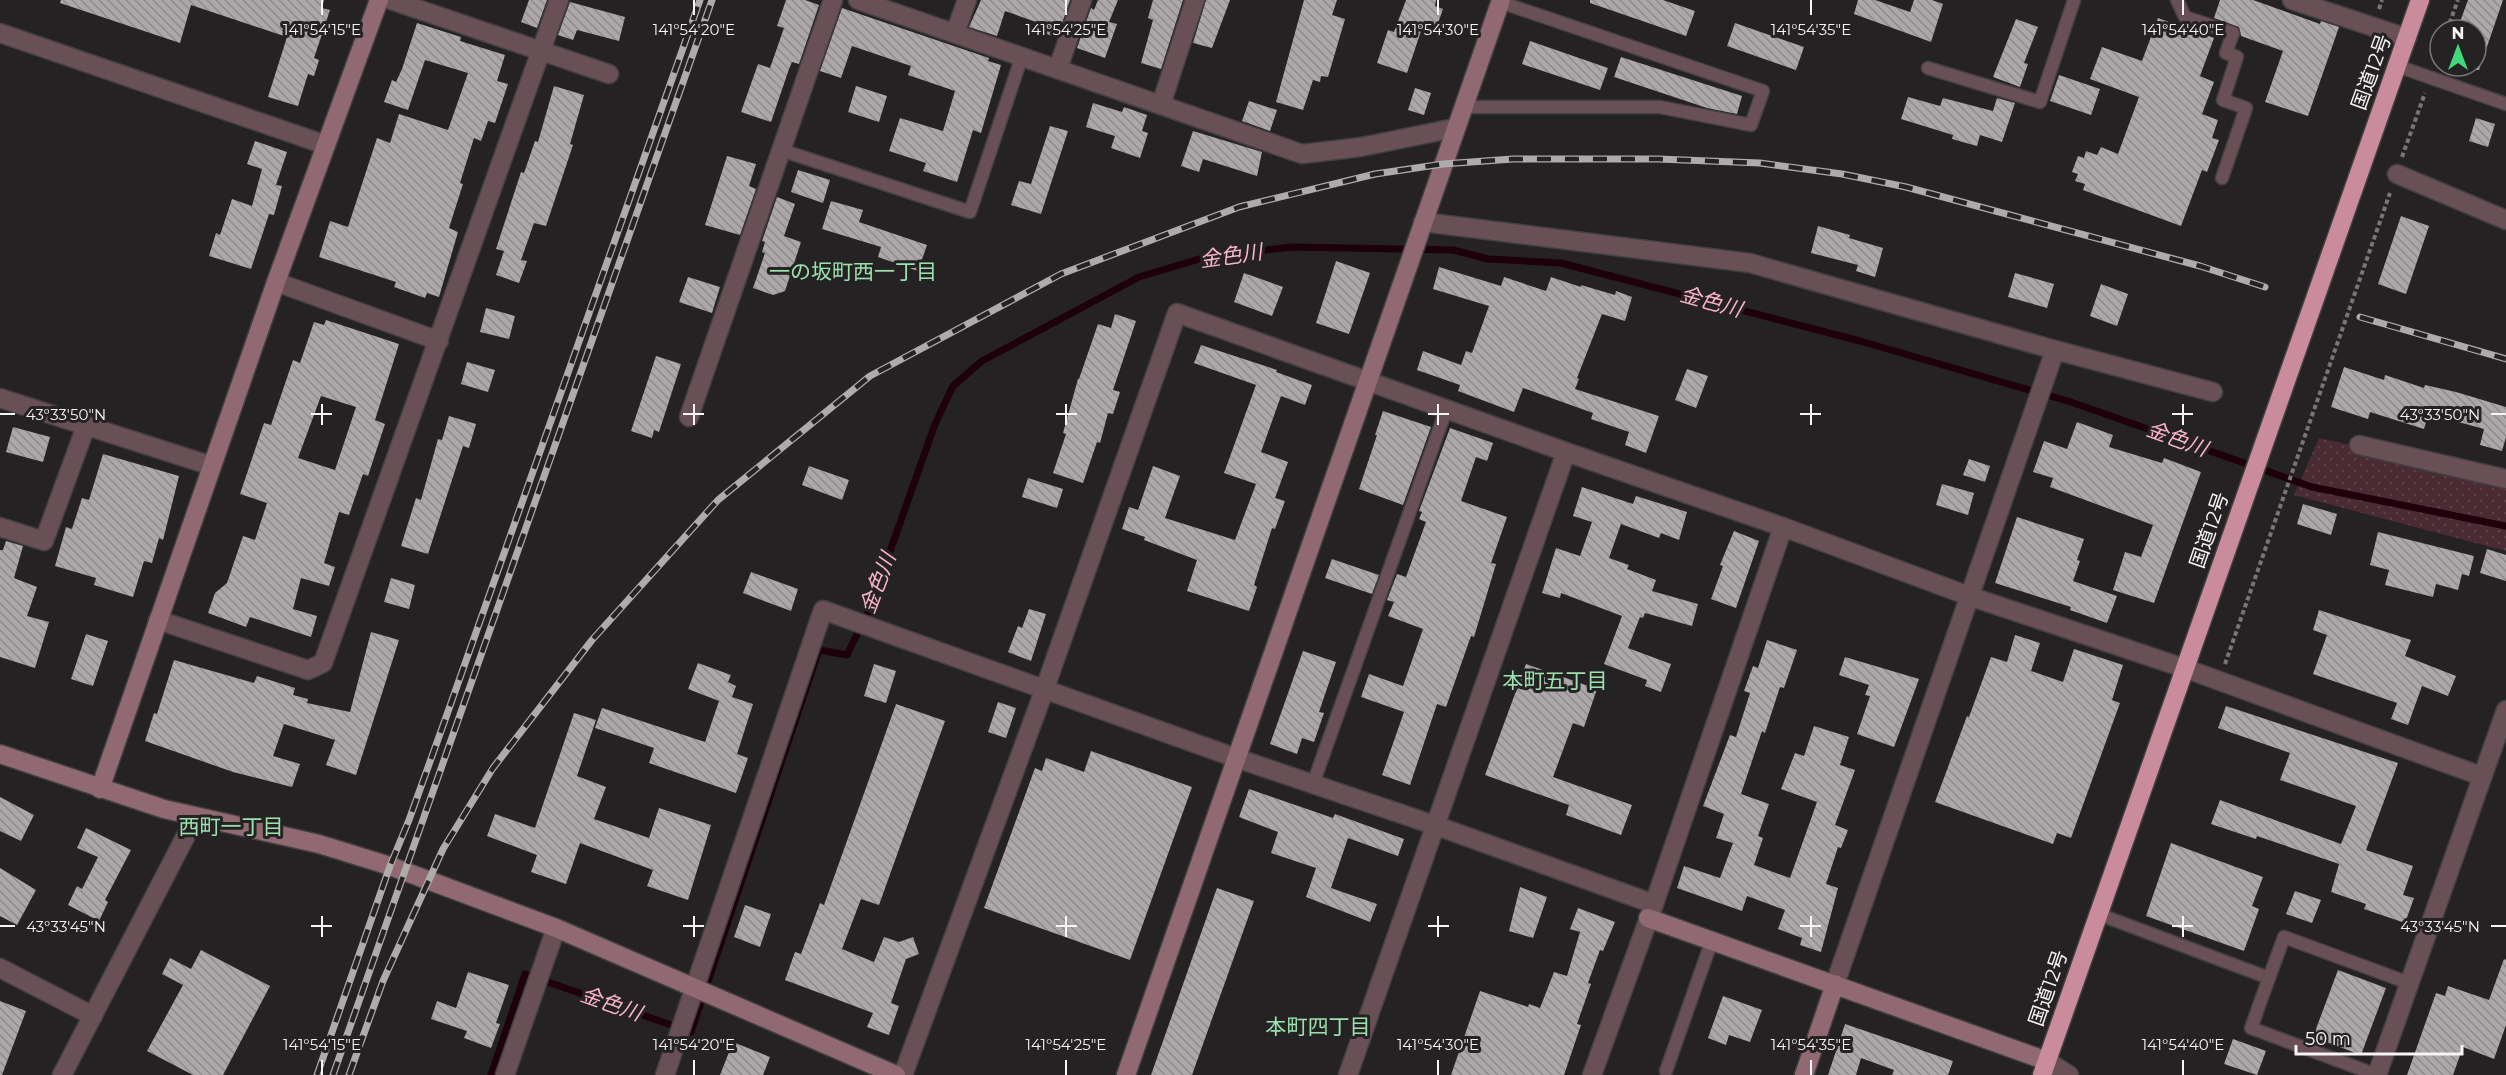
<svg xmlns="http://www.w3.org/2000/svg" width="2506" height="1075" font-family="Montserrat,'Noto Sans JP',sans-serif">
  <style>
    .grass { fill: url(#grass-dots) }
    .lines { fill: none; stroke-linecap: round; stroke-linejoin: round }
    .stream { stroke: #1d0009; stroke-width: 7 }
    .building { fill: url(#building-back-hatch); fill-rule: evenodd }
    .lane-casing { stroke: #423f40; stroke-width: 15 }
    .street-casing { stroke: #423f40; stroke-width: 21 }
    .secondary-casing { stroke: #423f40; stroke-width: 21 }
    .highway-casing { stroke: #423f40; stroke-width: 21 }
    .path { stroke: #777575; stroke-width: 4; stroke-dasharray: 4.5 3; stroke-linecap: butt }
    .lane { stroke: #695056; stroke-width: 12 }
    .street { stroke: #695056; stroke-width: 18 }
    .secondary { stroke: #906973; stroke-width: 18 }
    .highway { stroke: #ca8c9c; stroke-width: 18 }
    .rail-casing { stroke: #adabab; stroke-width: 7 }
    .rail { stroke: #252223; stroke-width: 4.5; stroke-dasharray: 14; stroke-linecap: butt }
    .ticks { fill: none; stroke: #f6f4f4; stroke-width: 2 }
    .labels { text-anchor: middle; stroke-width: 6; stroke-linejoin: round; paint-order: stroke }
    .street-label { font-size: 20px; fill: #f6f4f4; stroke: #252223 }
    .water-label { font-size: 21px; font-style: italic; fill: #fbb4c7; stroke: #252223 }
    .neighbourhood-label { font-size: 21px; fill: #9be0ad; stroke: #252223 }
    .ticks-label { font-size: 15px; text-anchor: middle; fill: #f6f4f4; stroke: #252223; stroke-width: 6; stroke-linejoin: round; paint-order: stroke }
  </style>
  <defs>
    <pattern id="grass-dots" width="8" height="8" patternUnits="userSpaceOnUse" patternTransform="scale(1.5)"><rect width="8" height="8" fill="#4a2a33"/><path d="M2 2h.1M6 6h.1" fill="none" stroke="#5c3f47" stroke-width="1.8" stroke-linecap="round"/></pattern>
    <pattern id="building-back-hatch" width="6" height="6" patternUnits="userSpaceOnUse" patternTransform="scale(1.5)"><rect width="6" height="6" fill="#aca7a8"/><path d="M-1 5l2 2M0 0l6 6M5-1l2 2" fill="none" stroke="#8f8b8c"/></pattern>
  </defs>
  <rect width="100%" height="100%" fill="#252223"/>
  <!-- grass -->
  <polygon class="grass" points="2319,438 2506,479 2506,551 2294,495"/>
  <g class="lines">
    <!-- stream -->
    <polyline class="stream" points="491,1075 525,974 691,1032 819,650 847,655 870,608 935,424 953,386 982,361 1139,277 1206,257 1292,247 1453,250 1488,259 1561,263 1860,341 2071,402 2312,487 2506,526"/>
  </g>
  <!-- building -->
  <g class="building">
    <polygon points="61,0 324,0 322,8 330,10 314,58 319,60 314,76 308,74 298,106 268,97 287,37 191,5 180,43 60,3"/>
    <polygon points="529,0 547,0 537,28 521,22"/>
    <polygon points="786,0 805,0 819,5 799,64 792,62 789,69 771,122 741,112 758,64 770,68 784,28 777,26"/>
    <polygon points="981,0 1070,0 1057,38 1037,30 1039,23 1005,11 997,36 969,27"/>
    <polygon points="1098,0 1118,0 1109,22 1117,24 1105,58 1077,48 1091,8 1094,10"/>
    <polygon points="1153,0 1183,0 1161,69 1141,63 1153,20 1148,18"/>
    <polygon points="1206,0 1230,0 1212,48 1193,43"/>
    <polygon points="1304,0 1337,0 1332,15 1345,19 1328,77 1321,76 1320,82 1313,80 1303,110 1276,102"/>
    <polygon points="1406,0 1436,0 1435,6 1443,9 1437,26 1424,22 1407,73 1377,63 1388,30 1394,32"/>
    <polygon points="1590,0 1663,0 1695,11 1686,36 1590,3"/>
    <polygon points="1858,0 1875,0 1910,12 1914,0 1932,0 1943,4 1931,42 1854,14"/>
    <polygon points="2220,0 2253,0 2320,24 2321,21 2339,27 2308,116 2265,102 2283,51 2241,36 2239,27 2214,18"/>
    <polygon points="2468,0 2503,0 2479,70 2476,70 2476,30 2457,30"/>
    <polygon points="570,2 625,17 619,41 577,30 573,40 558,35"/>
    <polygon points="842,8 989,58 988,61 1001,65 981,133 973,130 957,182 923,171 926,163 889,151 900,118 943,131 955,91 908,75 911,66 852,46 841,78 820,71"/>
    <polygon points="2158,18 2214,38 2200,76 2214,82 2202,114 2218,120 2212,138 2219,140 2207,172 2202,170 2181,226 2083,190 2085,184 2075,181 2078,174 2072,172 2078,156 2084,158 2086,151 2097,155 2101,147 2118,154 2139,97 2090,79 2102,47 2142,61"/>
    <polygon points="2016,19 2038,27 2024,63 2028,64 2020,87 1993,77"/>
    <polygon points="417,23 461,37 460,41 505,55 497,81 508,84 495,123 488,121 481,141 474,138 460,183 463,184 449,228 458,232 439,297 427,293 425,298 394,287 396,282 319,257 330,221 348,227 377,138 390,143 399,114 448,130 468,73 425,60 408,110 384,102 392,80 396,82 402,69"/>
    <polygon points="1735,23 1804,47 1796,70 1727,46"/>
    <polygon points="1530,41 1608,68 1600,90 1522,64"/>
    <polygon points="1621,57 1742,96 1737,114 1707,108 1614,77"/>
    <polygon points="2059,75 2100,89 2091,115 2050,101"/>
    <polygon points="554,86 584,95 570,144 573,145 546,226 534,223 521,260 527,261 519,283 496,275 504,251 496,249 521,172 524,173 535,141 538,142"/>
    <polygon points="856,86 887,96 879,122 848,112"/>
    <polygon points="1415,88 1431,93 1424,115 1408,110"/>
    <polygon points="1908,97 1940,106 1943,98 1993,111 1997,98 2015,103 2002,142 1980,135 1977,146 1952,139 1953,135 1901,119"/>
    <polygon points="1249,101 1277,110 1270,131 1242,121"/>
    <polygon points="1093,103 1122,112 1124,107 1147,115 1142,131 1148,133 1140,158 1111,148 1115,136 1086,127"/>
    <polygon points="2476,118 2495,124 2488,147 2469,141"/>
    <polygon points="1050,126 1068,131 1041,214 1011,205 1019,181 1031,184"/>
    <polygon points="1193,131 1262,152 1257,176 1203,159 1199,172 1181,166"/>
    <polygon points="255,141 287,152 276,185 282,186 274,215 269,214 251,269 209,256 216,233 220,235 232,199 252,206 262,169 247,164"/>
    <polygon points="727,156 756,164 749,186 756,189 740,235 705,225"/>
    <polygon points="798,170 830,180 823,203 791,192"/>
    <polygon points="777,197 795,204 784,236 801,242 785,291 773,295 753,288 765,253 762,252 765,242 762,241"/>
    <polygon points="831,201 863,210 859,222 927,245 918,271 878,257 881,247 822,229"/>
    <polygon points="2401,216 2429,226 2406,294 2378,284"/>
    <polygon points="1818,226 1850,235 1849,238 1883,248 1875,277 1856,271 1858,265 1811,253"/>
    <polygon points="1336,261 1370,273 1349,334 1316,323"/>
    <polygon points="1439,267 1501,286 1504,277 1546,291 1551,277 1581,287 1581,285 1615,295 1616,291 1632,297 1625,321 1602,314 1577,378 1579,379 1575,389 1659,416 1646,453 1625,445 1629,432 1591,419 1593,413 1523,388 1514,412 1458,391 1460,385 1417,370 1423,351 1461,365 1466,351 1472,353 1489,306 1433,289"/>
    <polygon points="1244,273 1283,287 1272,316 1234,302"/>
    <polygon points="2015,273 2054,284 2047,308 2008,297"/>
    <polygon points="688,277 720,287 712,313 679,302"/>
    <polygon points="2101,284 2128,294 2117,326 2090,316"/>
    <polygon points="486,308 515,316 509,339 480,332"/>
    <polygon points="1115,314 1136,321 1113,390 1120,392 1113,414 1108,413 1100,443 1097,442 1083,483 1053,473 1066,434 1063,433 1078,379 1079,379 1098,324 1111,328"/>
    <path d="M326 320 399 344 375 420 385 424 368 476 363 474 349 515 339 512 324 563 335 567 329 586 301 578 293 609 317 616 311 637 250 617 246 627 208 613 215 593 227 583 243 536 255 540 267 503 240 494 264 423 271 425 293 360 300 363 314 322 324 325ZM321 396 356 407 335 470 298 458Z"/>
    <polygon points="1201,345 1277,370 1276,372 1312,385 1305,405 1281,396 1261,452 1288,462 1275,498 1285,501 1275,529 1272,528 1254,585 1257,587 1249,611 1187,591 1197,560 1144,540 1145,537 1122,529 1129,507 1138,510 1153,466 1180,476 1165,518 1235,540 1256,484 1224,473 1256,385 1194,363"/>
    <polygon points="656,356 681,364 659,432 654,430 652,438 631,431"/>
    <polygon points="467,362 495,370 488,392 461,384"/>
    <polygon points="2344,367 2384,380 2385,375 2424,388 2425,385 2456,392 2506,407 2506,437 2502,451 2480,445 2484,429 2440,417 2438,422 2427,419 2424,429 2370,412 2368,419 2331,407"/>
    <polygon points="1687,369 1708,376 1696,408 1675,400"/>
    <polygon points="1383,411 1431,427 1403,505 1359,489 1377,435 1375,435"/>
    <polygon points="449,416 476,424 469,448 463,446 428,554 401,546 416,498 421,500 438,439 442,440"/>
    <polygon points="2077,422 2113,435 2109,447 2162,463 2164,458 2201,472 2154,603 2113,590 2125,552 2141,557 2153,525 2050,487 2053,478 2033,472 2044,441 2067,449"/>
    <polygon points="13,427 50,437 43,462 6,452"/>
    <polygon points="1450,428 1493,443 1487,461 1476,457 1461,501 1507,517 1491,563 1496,564 1474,637 1471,636 1446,707 1437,704 1410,785 1382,775 1404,712 1361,697 1369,674 1403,686 1423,629 1388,616 1394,602 1387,600 1397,574 1406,577 1426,522 1419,519 1422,512 1419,511"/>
    <polygon points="103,454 179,476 163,540 159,538 152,563 144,561 133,597 94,585 96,578 55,566 66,527 72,529 82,498 89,500"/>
    <polygon points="1969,459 1990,466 1985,482 1963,475"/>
    <polygon points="809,466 849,480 842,500 802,485"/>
    <polygon points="1028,478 1063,489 1057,508 1022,497"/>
    <polygon points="1942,484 1974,493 1968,515 1936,505"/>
    <polygon points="1582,487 1633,504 1636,496 1687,512 1679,540 1661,533 1659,538 1621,524 1609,558 1629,565 1627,569 1656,580 1652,591 1698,604 1692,626 1645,613 1643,618 1640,617 1628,648 1671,664 1661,692 1645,686 1647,680 1604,664 1622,616 1561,593 1560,598 1542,593 1556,548 1580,556 1592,522 1573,516"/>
    <polygon points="2303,504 2337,514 2331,535 2297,524"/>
    <polygon points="2017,517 2084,539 2077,560 2080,561 2073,581 2117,596 2107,623 2070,610 2071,607 1995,583"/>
    <polygon points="1734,531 1759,541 1736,608 1711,599 1723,566 1720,565"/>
    <polygon points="2378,532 2474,556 2469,576 2462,574 2458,590 2436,584 2433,597 2385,585 2389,570 2370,565"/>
    <polygon points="6,541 23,546 14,578 37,587 27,616 49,622 35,668 0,657 0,550 3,550"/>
    <polygon points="2487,549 2506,555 2506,581 2480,573"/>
    <polygon points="1332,559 1379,575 1372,594 1325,578"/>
    <polygon points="751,572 798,589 791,611 743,593"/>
    <polygon points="391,578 415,585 409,609 384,602"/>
    <polygon points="1029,609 1046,614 1031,661 1008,652 1018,626 1022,628"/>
    <polygon points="2319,610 2411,640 2405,656 2456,676 2448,696 2422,686 2408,725 2391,719 2397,703 2313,674 2327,635 2313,630"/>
    <polygon points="371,632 399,640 356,775 326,765 335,740 284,724 273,756 300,764 292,787 233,772 145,741 154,713 157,714 174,660 254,683 257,676 295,688 293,695 308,699 307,703 350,712"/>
    <polygon points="86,634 108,641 93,686 71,679"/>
    <polygon points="2015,635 2040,643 2031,671 2063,682 2074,649 2123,665 2112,700 2120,703 2071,838 2057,833 2053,844 1935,802 1967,716 1969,717 1991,657 2007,662"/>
    <polygon points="1767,640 1797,650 1784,688 1780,687 1765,733 1762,731 1741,794 1769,804 1758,836 1763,838 1754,865 1790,878 1817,802 1781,789 1795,753 1804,756 1814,726 1849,737 1840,765 1855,770 1835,825 1848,830 1841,848 1838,847 1826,884 1838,888 1821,952 1800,945 1802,938 1778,929 1785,910 1747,896 1742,911 1677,888 1684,866 1720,878 1733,843 1716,838 1724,814 1703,806 1730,735 1736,737 1750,693 1744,691 1753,666 1758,668"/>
    <polygon points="1303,651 1336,662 1319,712 1324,713 1314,742 1302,738 1297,754 1270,744"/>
    <polygon points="1845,657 1919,679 1894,747 1857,734 1870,696 1865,695 1869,685 1839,675"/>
    <polygon points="698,663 731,675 728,682 736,686 732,697 753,704 737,754 748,758 736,793 649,763 654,748 595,728 602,708 705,742 719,701 688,689"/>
    <polygon points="874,664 896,671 886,703 864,696"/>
    <polygon points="1526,664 1597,689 1584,727 1573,723 1553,777 1632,805 1621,835 1566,815 1569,805 1485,775"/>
    <polygon points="998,702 1016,708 1006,738 988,732"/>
    <polygon points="896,704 945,721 879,905 861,899 842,949 874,962 884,937 899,942 913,937 919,954 906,959 891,1003 899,1006 889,1035 867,1027 873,1013 785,980 795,952 801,954 820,903 824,905"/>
    <polygon points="2226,706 2398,763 2366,850 2413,866 2403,895 2414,898 2405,923 2364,909 2366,904 2331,892 2339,864 2257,836 2256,839 2211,824 2220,800 2341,844 2356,806 2280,780 2290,753 2218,728"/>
    <polygon points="574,713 596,720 577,776 606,787 594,819 649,838 659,808 711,825 688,900 647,886 653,870 580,843 566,884 531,872 537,855 487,836 495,814 535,828"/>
    <polygon points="1091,751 1192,787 1130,960 984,908 1035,768 1042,771 1046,758 1084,772"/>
    <polygon points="1249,789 1333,818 1335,814 1404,839 1398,856 1348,838 1331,888 1377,904 1370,922 1306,897 1316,868 1271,853 1278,832 1239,817"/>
    <polygon points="0,797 34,815 21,841 0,831"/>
    <polygon points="86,828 131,850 105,900 108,902 99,921 68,905 77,886 82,889 98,857 77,848"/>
    <polygon points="2171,843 2263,877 2252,906 2259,909 2244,951 2146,916"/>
    <polygon points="0,868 36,890 17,925 0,916"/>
    <polygon points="1520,887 1547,897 1533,938 1509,931"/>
    <polygon points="1217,888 1254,901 1192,1075 1151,1075"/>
    <polygon points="2295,891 2321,900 2312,923 2286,914"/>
    <polygon points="745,905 771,914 760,947 734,937"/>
    <polygon points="1578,908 1615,922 1603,951 1600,950 1588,983 1591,984 1577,1024 1581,1025 1564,1075 1451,1075 1480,991 1528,1007 1529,1004 1540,1008 1554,972 1567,976 1580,932 1570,929"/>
    <polygon points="201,950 270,986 223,1075 193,1075 147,1051 183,985 162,974 170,958 191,969"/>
    <polygon points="2504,959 2506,960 2506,1025 2494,1059 2463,1047 2453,1075 2407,1075 2436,993 2445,996 2448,986 2489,1000"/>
    <polygon points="2338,970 2386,988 2361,1055 2313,1037"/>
    <polygon points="468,972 509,985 496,1023 500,1024 491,1048 464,1038 467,1031 431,1019 437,1001 456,1008"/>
    <polygon points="1723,996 1762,1010 1750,1042 1729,1035 1726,1045 1708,1038"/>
    <polygon points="0,1001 26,1011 2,1075 0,1075"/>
    <polygon points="1845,1024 1953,1061 1948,1075 1892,1075 1894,1070 1861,1058 1856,1075 1828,1075"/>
    <polygon points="2233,1039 2266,1051 2257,1075 2224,1064"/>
    <polygon points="733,1042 770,1057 763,1075 720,1075"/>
  </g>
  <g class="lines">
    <!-- lane casing -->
    <g class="lane-casing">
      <g id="lane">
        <polyline points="2177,0 2185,17 2233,33 2226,53 2237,57 2223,100 2246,108 2222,178"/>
        <polyline points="2397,66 2506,104"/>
        <polyline points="1928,68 2040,102 2074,0"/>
        <polyline points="1463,107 1660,107 1751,125 1763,91 1500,2"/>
        <polyline points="781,150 970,212 1022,56"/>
        <polyline points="1313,784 1446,410"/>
        <polyline points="2098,914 2269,978 2284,937 2409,983"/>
        <polyline points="2269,978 2251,1028 2377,1075"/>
        <polyline points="1666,1071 1712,940"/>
      </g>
    </g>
    <!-- street casing -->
    <g class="street-casing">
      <g id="street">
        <polyline points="391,0 609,74"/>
        <polyline points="858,0 1302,154 1361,147 1455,128"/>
        <polyline points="2292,0 2407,38"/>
        <polyline points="0,33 326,145"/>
        <polyline points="955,33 967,0"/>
        <polyline points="1058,68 1082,0"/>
        <polyline points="1161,105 1195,0"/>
        <polyline points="2397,174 2506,220"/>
        <polyline points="1423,222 1750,263 2055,350 1835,984"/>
        <polyline points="276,282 439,341"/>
        <polyline points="2055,350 2213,392"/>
        <polyline points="0,398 212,466"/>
        <polyline points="689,417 833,0"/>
        <polyline points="2359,445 2506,479"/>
        <polyline points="0,527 44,541 86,426"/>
        <polyline points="158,620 308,670 323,663 559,0"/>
        <polyline points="0,968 93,1016"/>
        <polyline points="2047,1061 2069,1075"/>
        <polyline points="62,1075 195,818"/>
        <polyline points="505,1075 556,928"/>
        <polyline points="665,1075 823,610 1236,758 1437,826 1654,904"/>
        <polyline points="903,1075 1045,688 1177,313 1566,452 1783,527 1969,596 2184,668 2481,776"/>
        <polyline points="1348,1075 1566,452"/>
        <polyline points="1592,1075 1654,904 1783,527"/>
        <polyline points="2377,1075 2506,710"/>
      </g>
    </g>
    <!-- secondary casing -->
    <g class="secondary-casing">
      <g id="secondary">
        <polyline points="0,754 164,809 319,844 390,866 556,928 896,1075"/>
        <polyline points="100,789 276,282 379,0"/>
        <polyline points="1648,918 2047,1061"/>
        <polyline points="1126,1075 1501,0"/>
        <polyline points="1804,1075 1835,984"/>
      </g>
    </g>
    <!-- highway casing -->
    <g class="highway-casing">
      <polyline id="highway" points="2042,1075 2420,0"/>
    </g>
    <!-- path -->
    <g class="path">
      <polyline points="2379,9 2382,0"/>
      <polyline points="2447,30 2458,0"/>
      <polyline points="2435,64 2440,50"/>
      <polyline points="2402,157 2425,93"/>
      <polyline points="2225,664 2390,193"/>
    </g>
    <!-- lane -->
    <use href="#lane" class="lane"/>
    <!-- street -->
    <use href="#street" class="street"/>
    <!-- secondary -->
    <use href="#secondary" class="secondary"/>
    <!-- highway -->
    <use href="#highway" class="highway"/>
    <!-- rail casing -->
    <g class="rail-casing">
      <g id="rail">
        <polyline points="2360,317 2506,359"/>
        <polyline points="317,1075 390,866 409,820 445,720 700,0"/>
        <polyline points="333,1075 712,0"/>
        <polyline points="349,1075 383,981 443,849 493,768 592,640 718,500 870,376 1061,274 1239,207 1375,174 1443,164 1513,159 1658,159 1760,163 1842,174 1906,187 2200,266 2265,287"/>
      </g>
    </g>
    <!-- rail -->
    <use href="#rail" class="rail"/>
  </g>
  <!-- ticks -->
  <path class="ticks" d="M322 0V15M694 0V15M1066 0V15M1438 0V15M1811 0V15M2183 0V15M322 404V425M694 404V425M1066 404V425M1438 404V425M1811 404V425M2183 404V425M0 414H15M311 414H332M683 414H704M1056 414H1077M1428 414H1449M1800 414H1821M2172 414H2193M2491 414H2506M322 916V937M694 916V937M1066 916V937M1438 916V937M1811 916V937M2183 916V937M0 926H15M311 926H332M683 926H704M1056 926H1077M1428 926H1449M1800 926H1821M2172 926H2193M2491 926H2506M322 1060V1075M694 1060V1075M1066 1060V1075M1438 1060V1075M1811 1060V1075M2183 1060V1075"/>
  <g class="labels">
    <!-- street labels -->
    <g class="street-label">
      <text transform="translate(2371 72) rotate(-70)" y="7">国道12号</text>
      <text transform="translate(2209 530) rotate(-71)" y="7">国道12号</text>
      <text transform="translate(2048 988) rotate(-71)" y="7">国道12号</text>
    </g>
    <!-- water labels -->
    <g class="water-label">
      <text transform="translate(1231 256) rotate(-8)" y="7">金色川</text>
      <text transform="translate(1711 302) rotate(15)" y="7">金色川</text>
      <text transform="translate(2177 439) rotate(20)" y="7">金色川</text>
      <text transform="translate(878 583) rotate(-69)" y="7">金色川</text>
      <text transform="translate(611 1004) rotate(19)" y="7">金色川</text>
    </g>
    <!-- neighbourhood labels -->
    <g class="neighbourhood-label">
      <text x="853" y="279">一の坂町西一丁目</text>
      <text x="1555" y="688">本町五丁目</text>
      <text x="231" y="834">西町一丁目</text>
      <text x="1318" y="1034">本町四丁目</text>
    </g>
  </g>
  <g class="ticks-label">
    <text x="322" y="35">141°54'15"E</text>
    <text x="694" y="35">141°54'20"E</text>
    <text x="1066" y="35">141°54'25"E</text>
    <text x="1438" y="35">141°54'30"E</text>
    <text x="1811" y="35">141°54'35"E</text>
    <text x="2183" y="35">141°54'40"E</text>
    <text x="66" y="420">43°33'50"N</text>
    <text x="2440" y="420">43°33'50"N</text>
    <text x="66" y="932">43°33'45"N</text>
    <text x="2440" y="932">43°33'45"N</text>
    <text x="322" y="1050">141°54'15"E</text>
    <text x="694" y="1050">141°54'20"E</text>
    <text x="1066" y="1050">141°54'25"E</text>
    <text x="1438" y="1050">141°54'30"E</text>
    <text x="1811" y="1050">141°54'35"E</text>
    <text x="2183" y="1050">141°54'40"E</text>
  </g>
  <!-- north arrow -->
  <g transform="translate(2458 48)"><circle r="28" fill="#252223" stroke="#797677" stroke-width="1.5"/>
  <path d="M0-4.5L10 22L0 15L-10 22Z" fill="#42d77b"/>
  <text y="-9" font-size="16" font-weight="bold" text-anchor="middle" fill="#f6f4f4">N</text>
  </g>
  <!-- scale -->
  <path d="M2296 1045v9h166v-9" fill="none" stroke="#f6f4f4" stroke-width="3"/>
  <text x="2305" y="1045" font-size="18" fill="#f6f4f4" stroke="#252223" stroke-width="4.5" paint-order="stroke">50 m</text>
</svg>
